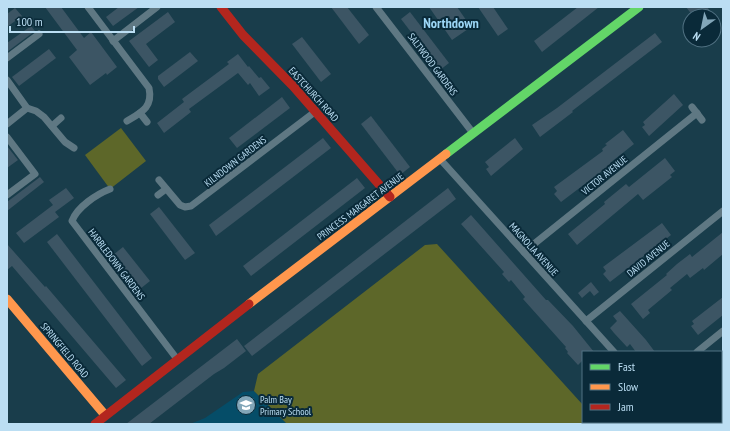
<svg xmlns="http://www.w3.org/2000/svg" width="730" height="431" font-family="'PT Sans Narrow',sans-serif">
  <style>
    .built { fill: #054d68 }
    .green { fill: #5d6729 }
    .building { fill: #3c5564 }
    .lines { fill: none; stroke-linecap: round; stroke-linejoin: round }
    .street { stroke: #5f7883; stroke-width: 7 }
    .fast { stroke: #63d668; stroke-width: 9 }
    .slow { stroke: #ff974d; stroke-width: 9 }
    .jam { stroke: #b3261e; stroke-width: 9 }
    .labels { text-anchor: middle; stroke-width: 4; stroke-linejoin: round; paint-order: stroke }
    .street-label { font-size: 10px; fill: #bbdef3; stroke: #0a2a39 }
    .poi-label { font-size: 10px; fill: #bbdef3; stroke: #0a2a39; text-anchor: start }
    .district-label { font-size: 14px; font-weight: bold; fill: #9cd6f6; stroke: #0a2a39 }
  </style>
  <rect width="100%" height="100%" fill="#193d4b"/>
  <!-- built -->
  <polygon class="built" points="254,391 287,424 190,424 205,418 243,392"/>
  <!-- green -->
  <g class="green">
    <polygon points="121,128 146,161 110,189 85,155"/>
    <polygon points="437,244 583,405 583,422 598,422 600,424 287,424 254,391 258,374 425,245"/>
  </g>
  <!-- building -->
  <g class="building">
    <polygon points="45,7 61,7 84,38 91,32 117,67 107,75 106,73 90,85 69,57 77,50"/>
    <polygon points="119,7 139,7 113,26 106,17"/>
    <polygon points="331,7 347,7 369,35 359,44"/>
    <polygon points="429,7 457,7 471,27 452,40"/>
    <polygon points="478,7 493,7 508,29 498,36"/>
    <polygon points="578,7 599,7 542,52 534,41"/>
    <polygon points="686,7 707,7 714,16 693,16"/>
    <polygon points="15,8 22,16 7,27 7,14"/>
    <polygon points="168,12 175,22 146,44 158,60 149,67 129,41"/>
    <polygon points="410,12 449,63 440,70 401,19"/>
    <polygon points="31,26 35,31 7,52 7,43"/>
    <polygon points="655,33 662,42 572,111 573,112 540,137 532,125 557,108"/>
    <polygon points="302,37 331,74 321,82 292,44"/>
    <polygon points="49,49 56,58 19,86 12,77"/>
    <polygon points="190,52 198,61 164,87 158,79 158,76"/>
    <polygon points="238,54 248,67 249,66 259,78 261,77 270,88 259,96 250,83 248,85 238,73 189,109 191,112 164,133 157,123 184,102 182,99 229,64 227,62"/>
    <polygon points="674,94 683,105 649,136 642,127 645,125 643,122"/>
    <polygon points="282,97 290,108 237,148 229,138"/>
    <polygon points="371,116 410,167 400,175 361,124"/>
    <polygon points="623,130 634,144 610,163 610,165 561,202 554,194 557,191 554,187 603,151 602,149 607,145 605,144"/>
    <polygon points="323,138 331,148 216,236 209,225"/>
    <polygon points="515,138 523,149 491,176 486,169 489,167 485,162"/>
    <polygon points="7,146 18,160 7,168"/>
    <polygon points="665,158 675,171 670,175 672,177 643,200 638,194 577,245 568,234 605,204 604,202 626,184 629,187"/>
    <polygon points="40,177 44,182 7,211 7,202"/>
    <polygon points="357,178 365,188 251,276 243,266"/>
    <polygon points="66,188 74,198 55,212 59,217 24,243 16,233 53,205 49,200"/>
    <polygon points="448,188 456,199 252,356 244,346"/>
    <polygon points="159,207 195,253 185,260 150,214"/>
    <polygon points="471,215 546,300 548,300 573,326 594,352 583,352 583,360 578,365 567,353 568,352 565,348 566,347 523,299 525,297 511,280 509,282 502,274 504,272 461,224"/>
    <polygon points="662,223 671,235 610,282 603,274 606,271 603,267"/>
    <polygon points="723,232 723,254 704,270 703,268 690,278 687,274 670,288 672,290 648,310 650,313 643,319 631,304 667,275 666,274 677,264 690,254 692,257"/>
    <polygon points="57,234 152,358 142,366 47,242"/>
    <polygon points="7,244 45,287 46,286 126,380 116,388 12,266 7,270"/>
    <polygon points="123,247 150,281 140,289 113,255"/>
    <polygon points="591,282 599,292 594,296 590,291 582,298 578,293"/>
    <polygon points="723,297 723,315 698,335 691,326 694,324 692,321"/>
    <polygon points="620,311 646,340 655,352 636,352 630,344 627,347 614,333 610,328 617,321 613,316"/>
    <polygon points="237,339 246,351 224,368 214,374 149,424 126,424"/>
  </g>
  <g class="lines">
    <!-- street -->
    <g class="street">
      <path d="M88 7 149 88C153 107 142 112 127 121"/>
      <polyline points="376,7 473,133"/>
      <polyline points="113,41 157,7"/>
      <polyline points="7,58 39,34"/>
      <polyline points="7,80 27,108 36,111 44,117 65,142 74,148"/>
      <polyline points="692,107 702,120"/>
      <polyline points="140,113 147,122"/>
      <polyline points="7,124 27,108"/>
      <polyline points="52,126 61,118"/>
      <polyline points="7,137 35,174 7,195"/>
      <polyline points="440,159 614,352"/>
      <polyline points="159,180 180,205 185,207 191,206 195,203 316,111"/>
      <path d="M110 189C97 194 77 207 72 221L177 359"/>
      <polyline points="158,195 166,189"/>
      <polyline points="524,252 697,113"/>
      <polyline points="586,321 723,211"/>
      <polyline points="697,352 723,331"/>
      <polyline points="704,422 706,424"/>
    </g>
    <!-- fast -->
    <polyline class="fast" points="446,154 639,7"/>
    <!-- slow -->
    <g class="slow">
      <polyline points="7,299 105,415"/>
      <polyline points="249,304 446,154"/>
    </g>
    <!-- jam -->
    <g class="jam">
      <polyline points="221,7 243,35 293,86 390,197"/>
      <polyline points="95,424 249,304"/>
    </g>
  </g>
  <!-- icons -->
  <defs>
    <g id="school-disc" transform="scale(1)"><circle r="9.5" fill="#82a6b8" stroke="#0a2a39"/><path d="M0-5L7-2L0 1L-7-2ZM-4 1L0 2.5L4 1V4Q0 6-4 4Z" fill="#fff"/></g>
  </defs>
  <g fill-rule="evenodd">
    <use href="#school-disc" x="246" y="405"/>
  </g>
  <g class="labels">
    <!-- street labels -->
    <g class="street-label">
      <text transform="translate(433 64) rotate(53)" y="4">SALTWOOD GARDENS</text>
      <text transform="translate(314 94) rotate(48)" y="4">EASTCHURCH ROAD</text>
      <text transform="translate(235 161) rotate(-38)" y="4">KILNDOWN GARDENS</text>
      <text transform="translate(604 175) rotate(-39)" y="4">VICTOR AVENUE</text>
      <text transform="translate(360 206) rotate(-37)" y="4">PRINCESS MARGARET AVENUE</text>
      <text transform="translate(534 249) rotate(48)" y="4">MAGNOLIA AVENUE</text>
      <text transform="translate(648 258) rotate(-39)" y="4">DAVID AVENUE</text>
      <text transform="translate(117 264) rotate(53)" y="4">HARBLEDOWN GARDENS</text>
      <text transform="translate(65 350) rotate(50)" y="4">SPRINGFIELD ROAD</text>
    </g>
    <!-- poi labels -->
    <g class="poi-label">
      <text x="260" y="403">Palm Bay<tspan x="260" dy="12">Primary School</tspan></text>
    </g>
    <!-- district labels -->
    <g class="district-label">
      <text x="451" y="28">Northdown</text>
    </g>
  </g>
  <!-- border -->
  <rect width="730" height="431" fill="none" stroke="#bbdef3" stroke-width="16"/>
  <!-- legend -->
  <rect x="582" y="351" width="140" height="72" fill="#0a2a39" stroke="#517283"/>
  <rect x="590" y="364" width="20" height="6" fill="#63d668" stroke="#517283"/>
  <text x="618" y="371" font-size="12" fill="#bbdef3">Fast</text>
  <rect x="590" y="384" width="20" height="6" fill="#ff974d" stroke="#517283"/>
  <text x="618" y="391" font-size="12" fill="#bbdef3">Slow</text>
  <rect x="590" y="404" width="20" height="6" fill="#b3261e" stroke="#517283"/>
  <text x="618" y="411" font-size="12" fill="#bbdef3">Jam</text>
  <!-- north arrow -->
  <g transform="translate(702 28) rotate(213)"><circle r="19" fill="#0a2a39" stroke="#517283"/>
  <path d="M0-3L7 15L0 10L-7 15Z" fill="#82a6b8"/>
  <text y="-6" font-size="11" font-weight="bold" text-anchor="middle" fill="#bbdef3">N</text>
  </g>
  <!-- scale -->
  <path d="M10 26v6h124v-6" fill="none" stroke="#bbdef3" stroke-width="2"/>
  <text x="16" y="26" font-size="12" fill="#bbdef3" stroke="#0a2a39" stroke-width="3" paint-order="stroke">100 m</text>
</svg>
